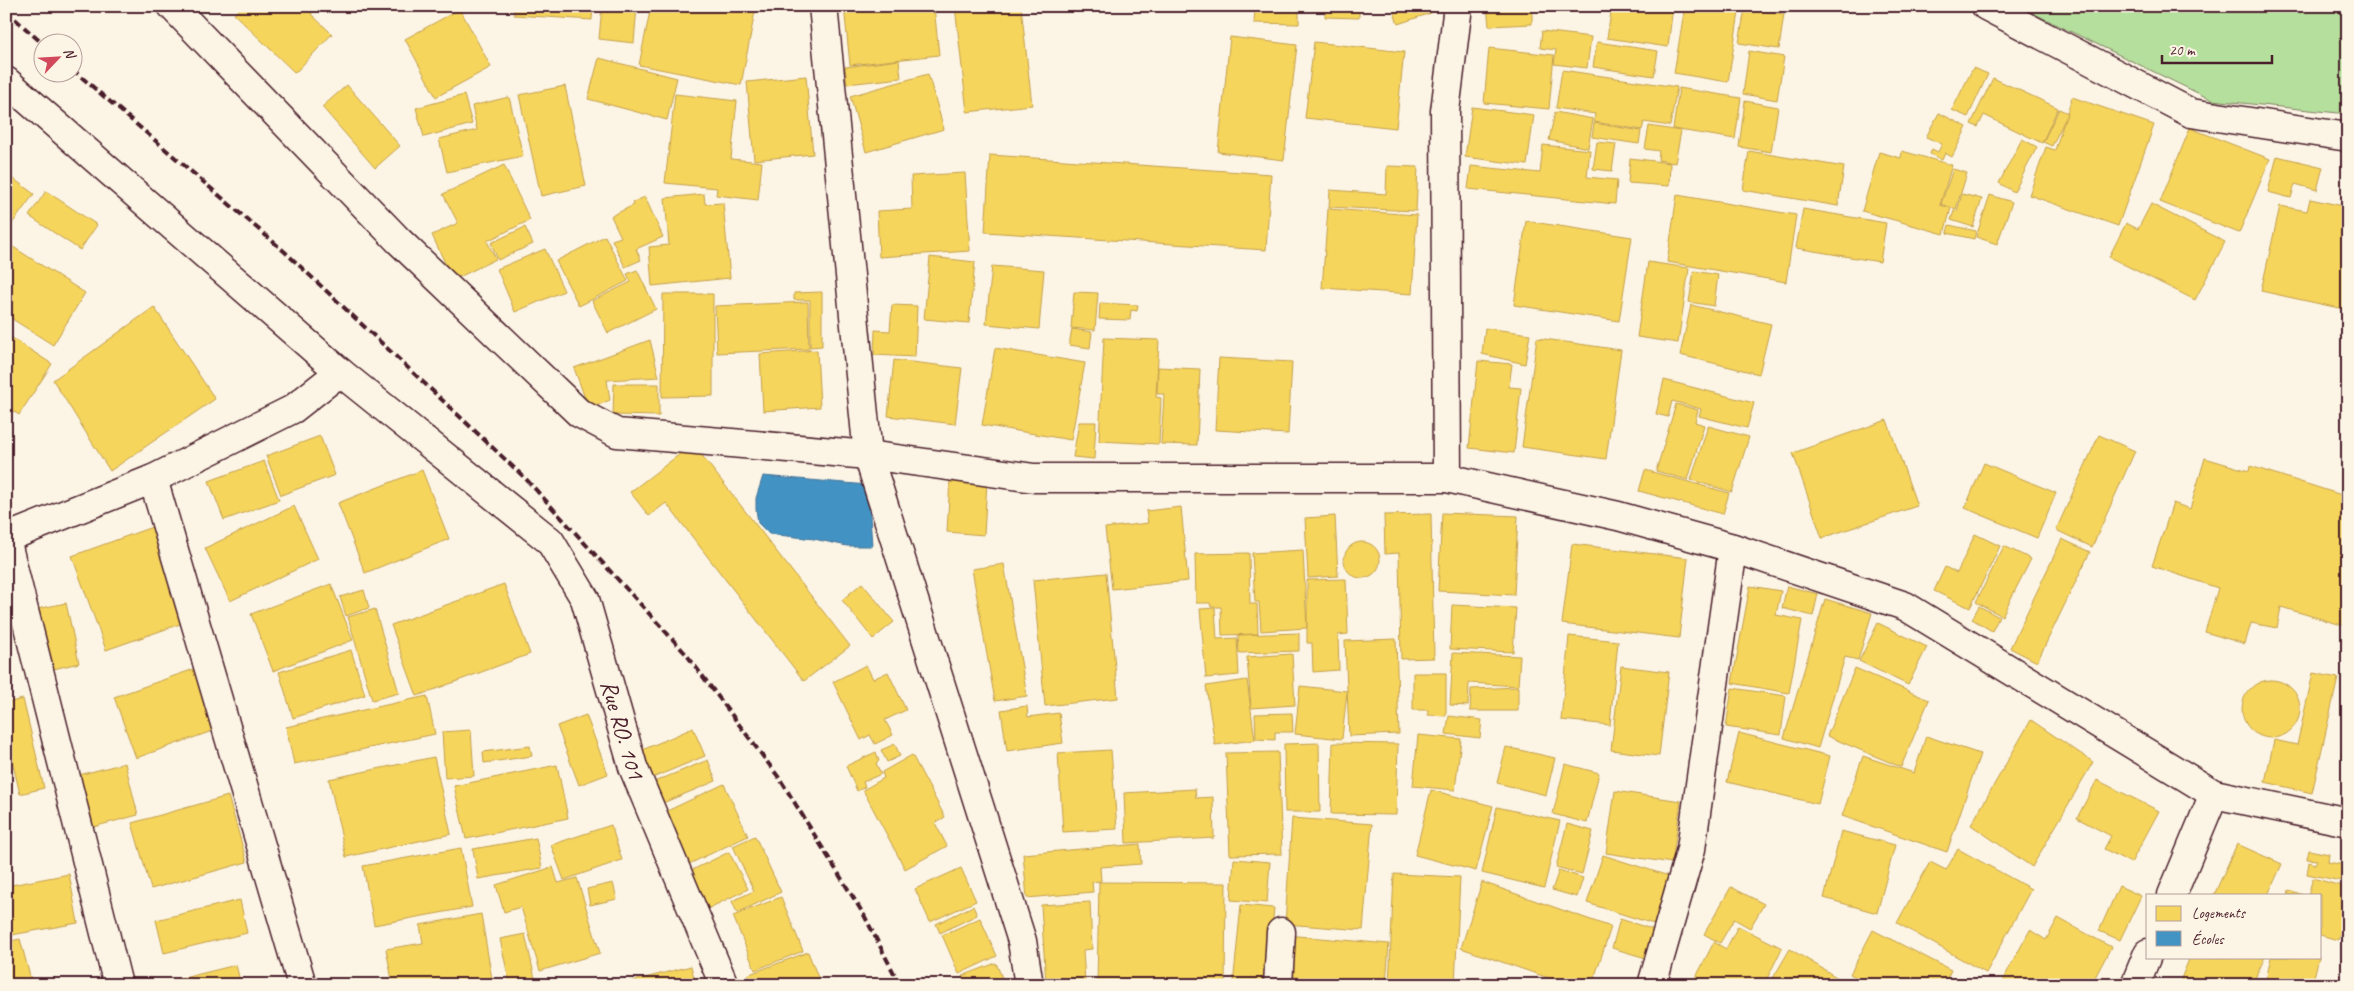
<svg xmlns="http://www.w3.org/2000/svg" width="2354" height="991" font-family="Caveat,sans-serif">
  <style>
    .green { fill: #b5df9c; stroke: #807f64 }
    .homes { fill: #f6d55c; stroke: #c29e4d }
    .schools { fill: #4393c3; stroke: #457095 }
    .lines { fill: none; stroke-linecap: round; stroke-linejoin: round }
    .minor-casing { stroke: #4a1f2b; stroke-width: 31 }
    .minor { stroke: #fcf5e5; stroke-width: 28 }
    .rail { stroke: #4a1f2b; stroke-width: 4; stroke-dasharray: 8 4; stroke-linecap: butt }
    .labels { text-anchor: middle; stroke-width: 5; stroke-linejoin: round; paint-order: stroke }
    .street-label { font-size: 24px; fill: #4a1f2b; stroke: #fcf5e5 }
  </style>
  <rect width="100%" height="100%" fill="#fcf5e5"/>
  <filter id="ink" filterUnits="userSpaceOnUse"><feTurbulence type="fractalNoise" baseFrequency=".02" numOctaves="2"/><feDisplacementMap in="SourceGraphic" scale="10" xChannelSelector="R" yChannelSelector="G"/><feConvolveMatrix kernelMatrix="1 2 1 2 8 2 1 2 1" color-interpolation-filters="sRGB"/></filter>
  <g filter="url(#ink)">
    <!-- green -->
    <polygon class="green" points="2018,6 2348,6 2348,114 2212,100"/>
    <!-- homes -->
    <g class="homes">
      <polygon points="242,6 319,6 311,14 332,34 295,73 234,14"/>
      <polygon points="514,6 593,6 592,20 514,15"/>
      <polygon points="602,6 637,6 634,43 599,39"/>
      <polygon points="651,6 756,6 741,85 639,65"/>
      <polygon points="844,6 934,6 939,55 850,65"/>
      <polygon points="955,6 1021,6 1032,105 967,112"/>
      <polygon points="1255,6 1299,6 1299,24 1254,23"/>
      <polygon points="1325,6 1359,6 1359,18 1325,17"/>
      <polygon points="1392,6 1429,6 1431,13 1398,24"/>
      <polygon points="1487,6 1532,6 1532,24 1489,26"/>
      <polygon points="1612,6 1673,6 1668,47 1607,38"/>
      <polygon points="1685,6 1740,6 1728,82 1674,73"/>
      <polygon points="1773,6 1801,6 1801,11"/>
      <polygon points="1745,8 1784,14 1779,49 1739,43"/>
      <polygon points="460,9 491,67 436,97 405,39"/>
      <polygon points="1542,31 1591,37 1587,68 1554,64 1556,50 1540,48"/>
      <polygon points="1230,37 1297,45 1284,160 1218,152"/>
      <polygon points="1314,42 1404,52 1396,128 1305,118"/>
      <polygon points="1597,42 1658,51 1654,76 1593,67"/>
      <polygon points="1489,48 1554,55 1549,109 1484,103"/>
      <polygon points="1749,51 1784,57 1777,100 1743,94"/>
      <polygon points="599,58 677,78 667,120 588,99"/>
      <polygon points="899,60 901,78 847,84 845,67"/>
      <polygon points="1973,68 1988,74 1968,117 1952,110"/>
      <polygon points="1562,70 1677,87 1670,126 1644,122 1642,130 1594,122 1595,114 1556,108"/>
      <polygon points="928,74 944,129 866,152 850,96"/>
      <polygon points="806,76 813,154 754,160 747,82"/>
      <polygon points="1993,78 2058,108 2042,143 1984,115 1978,127 1971,124"/>
      <polygon points="347,85 400,146 375,168 322,107"/>
      <polygon points="565,86 586,186 541,196 519,95"/>
      <polygon points="1679,88 1741,98 1735,139 1673,129"/>
      <polygon points="675,94 737,101 731,159 762,162 758,200 716,195 717,188 665,183"/>
      <polygon points="464,95 472,124 424,137 416,108"/>
      <polygon points="509,97 523,156 447,172 439,139 477,130 472,106"/>
      <polygon points="2072,97 2154,125 2118,226 2029,195 2046,147 2055,150"/>
      <polygon points="1745,101 1778,107 1771,152 1739,147"/>
      <polygon points="1472,107 1534,115 1527,165 1465,157"/>
      <polygon points="2059,109 2068,113 2052,146 2043,142"/>
      <polygon points="1555,112 1593,119 1588,148 1549,140"/>
      <polygon points="1939,113 1967,127 1952,157 1945,153 1942,160 1930,154 1932,149 1938,152 1942,144 1926,137"/>
      <polygon points="1594,123 1641,131 1639,144 1592,137"/>
      <polygon points="1649,126 1681,131 1675,163 1658,160 1659,151 1645,149"/>
      <polygon points="2190,128 2270,159 2239,233 2160,202"/>
      <polygon points="2022,139 2037,147 2014,192 1999,183"/>
      <polygon points="1597,142 1616,144 1612,171 1593,169"/>
      <polygon points="1543,145 1590,150 1587,177 1617,180 1615,204 1468,189 1471,166 1540,173"/>
      <polygon points="1749,151 1844,167 1838,206 1743,190"/>
      <polygon points="1902,151 1952,165 1940,205 1951,208 1944,234 1862,211 1879,152 1901,158"/>
      <polygon points="990,155 1271,174 1266,250 985,232"/>
      <polygon points="2277,156 2323,167 2317,190 2295,184 2291,198 2268,192"/>
      <polygon points="1630,158 1670,163 1669,186 1628,183"/>
      <polygon points="504,165 530,220 487,241 496,259 453,280 432,235 458,223 443,194"/>
      <polygon points="1387,166 1418,167 1416,211 1329,207 1330,190 1386,194"/>
      <polygon points="1953,169 1967,173 1956,209 1941,204"/>
      <polygon points="965,173 970,251 879,257 877,211 912,209 911,176"/>
      <polygon points="7,174 34,194 6,232 6,176"/>
      <polygon points="46,191 97,225 80,250 29,216"/>
      <polygon points="704,194 705,204 723,203 730,278 652,286 649,247 669,245 665,198"/>
      <polygon points="1962,194 1982,199 1973,227 1951,220 1954,211 1957,211"/>
      <polygon points="1677,195 1796,215 1786,282 1667,262"/>
      <polygon points="1990,195 2012,202 1997,244 1976,237"/>
      <polygon points="645,197 663,237 636,249 641,260 625,267 612,240 621,237 611,216 634,205 633,202"/>
      <polygon points="2310,199 2348,207 2348,310 2261,291 2280,206 2307,211"/>
      <polygon points="2151,204 2225,242 2195,300 2109,257 2126,223 2138,229"/>
      <polygon points="1328,209 1417,215 1412,294 1322,288"/>
      <polygon points="1803,209 1886,223 1880,262 1796,248"/>
      <polygon points="1526,221 1632,237 1619,321 1514,305"/>
      <polygon points="1949,225 1976,231 1974,239 1947,233"/>
      <polygon points="525,227 533,244 498,260 491,243"/>
      <polygon points="605,236 628,281 579,306 556,261"/>
      <polygon points="10,245 85,293 53,345 6,315 6,251"/>
      <polygon points="545,249 564,291 515,312 497,269"/>
      <polygon points="930,257 975,262 969,323 924,319"/>
      <polygon points="1648,262 1689,268 1678,343 1637,337"/>
      <polygon points="992,266 1044,270 1039,329 986,324"/>
      <polygon points="637,270 656,309 608,333 592,301 631,282 627,274"/>
      <polygon points="1694,271 1718,275 1714,306 1689,302"/>
      <polygon points="822,292 822,346 810,347 810,300 794,300 794,293"/>
      <polygon points="1074,292 1098,293 1095,330 1071,328"/>
      <polygon points="663,294 713,294 713,396 662,397"/>
      <polygon points="808,302 809,349 717,353 715,306"/>
      <polygon points="1100,303 1138,305 1137,311 1131,310 1130,320 1099,319"/>
      <polygon points="892,305 917,306 915,357 874,355 875,330 890,331"/>
      <polygon points="1691,305 1771,324 1759,374 1680,355"/>
      <polygon points="154,307 215,399 110,471 53,380"/>
      <polygon points="1485,328 1530,334 1525,364 1482,354"/>
      <polygon points="1072,329 1092,332 1090,348 1069,345"/>
      <polygon points="6,334 52,364 19,415 6,406"/>
      <polygon points="1104,338 1159,340 1156,397 1161,398 1159,444 1099,441"/>
      <polygon points="1537,338 1621,350 1606,459 1522,447"/>
      <polygon points="650,340 659,377 607,380 610,400 589,409 574,368"/>
      <polygon points="995,348 1085,363 1071,440 982,425"/>
      <polygon points="817,350 820,407 763,411 760,354"/>
      <polygon points="1219,358 1292,362 1288,434 1215,430"/>
      <polygon points="894,360 962,368 955,424 888,416"/>
      <polygon points="1478,361 1512,364 1509,387 1521,388 1514,453 1469,448"/>
      <polygon points="1158,367 1200,369 1197,445 1161,444 1164,394 1157,394"/>
      <polygon points="1664,380 1754,403 1747,428 1699,416 1701,409 1672,401 1668,417 1656,414"/>
      <polygon points="614,384 659,384 659,416 613,415"/>
      <polygon points="1676,404 1698,410 1695,422 1704,425 1688,480 1656,471"/>
      <polygon points="1887,420 1917,506 1822,538 1793,453"/>
      <polygon points="1079,422 1096,422 1094,459 1073,457"/>
      <polygon points="1708,426 1749,437 1732,492 1691,480"/>
      <polygon points="2099,435 2135,451 2092,547 2056,530"/>
      <polygon points="320,436 335,475 281,495 266,456"/>
      <polygon points="693,444 850,646 804,681 666,503 649,516 630,492"/>
      <polygon points="2205,458 2249,471 2250,466 2348,497 2348,617 2345,626 2281,607 2277,628 2251,623 2245,644 2205,632 2218,588 2152,566 2173,503 2190,509"/>
      <polygon points="264,461 279,500 224,520 209,481"/>
      <polygon points="1984,463 2056,493 2037,538 1965,508"/>
      <polygon points="422,470 449,539 365,573 338,503"/>
      <polygon points="1645,470 1729,493 1723,514 1639,491"/>
      <polygon points="950,479 987,481 984,535 947,532"/>
      <polygon points="6,494 13,506 6,511"/>
      <polygon points="294,506 318,559 230,601 205,548"/>
      <polygon points="1181,507 1188,581 1112,589 1105,528 1148,523 1146,511"/>
      <polygon points="1442,513 1518,516 1514,595 1438,591"/>
      <polygon points="1431,514 1434,658 1401,659 1399,553 1385,554 1384,515"/>
      <polygon points="1335,516 1338,576 1308,578 1305,518"/>
      <polygon points="152,527 186,622 106,650 72,556"/>
      <polygon points="1975,534 2000,546 1970,608 1934,591 1945,567 1957,573"/>
      <polygon points="2062,539 2090,552 2037,662 2010,648"/>
      <circle cx="1362" cy="560" r="18"/>
      <polygon points="1572,544 1688,558 1679,638 1562,624"/>
      <polygon points="2004,546 2031,559 2002,616 1976,602"/>
      <polygon points="1303,550 1307,628 1261,631 1259,602 1255,602 1252,553"/>
      <polygon points="1249,553 1250,604 1257,604 1258,634 1222,635 1221,607 1211,607 1210,603 1196,603 1195,554"/>
      <polygon points="1004,564 1027,696 995,701 972,569"/>
      <polygon points="1106,573 1118,698 1045,706 1033,580"/>
      <polygon points="1346,579 1348,634 1338,635 1339,670 1313,672 1312,643 1307,643 1307,580"/>
      <polygon points="862,583 894,622 873,639 842,600"/>
      <polygon points="331,584 353,640 273,671 251,614"/>
      <polygon points="504,584 530,654 417,696 391,625"/>
      <polygon points="1750,586 1781,591 1776,615 1802,620 1789,693 1732,683"/>
      <polygon points="1787,586 1818,594 1813,616 1782,608"/>
      <polygon points="364,590 369,608 346,616 340,597"/>
      <polygon points="1825,599 1872,613 1858,660 1845,657 1818,748 1784,738"/>
      <polygon points="66,603 79,663 45,671 32,610"/>
      <polygon points="1452,605 1516,608 1513,652 1450,649"/>
      <polygon points="1979,606 1999,617 1992,631 1972,619"/>
      <polygon points="1215,608 1217,639 1237,638 1239,675 1206,678 1200,609"/>
      <polygon points="375,609 399,693 372,700 348,617"/>
      <polygon points="1878,623 1927,647 1908,685 1859,661"/>
      <polygon points="1299,633 1299,651 1239,653 1238,635"/>
      <polygon points="1569,636 1618,641 1610,725 1561,720"/>
      <polygon points="1396,639 1399,734 1349,736 1345,641"/>
      <polygon points="351,650 365,695 293,718 279,672"/>
      <polygon points="1453,653 1520,656 1518,686 1469,683 1468,706 1450,705"/>
      <polygon points="1292,654 1295,705 1251,708 1247,657"/>
      <polygon points="866,665 873,679 888,672 906,710 885,720 893,735 875,744 870,735 861,740 833,682"/>
      <polygon points="1621,666 1669,672 1659,756 1611,750"/>
      <polygon points="197,668 218,729 136,758 114,697"/>
      <polygon points="1855,668 1929,700 1901,767 1827,736"/>
      <polygon points="1413,673 1446,673 1446,716 1428,715 1428,710 1413,710"/>
      <polygon points="2313,673 2338,678 2312,793 2265,782 2274,740 2297,745"/>
      <polygon points="1247,680 1255,740 1215,745 1206,686"/>
      <circle cx="2271" cy="709" r="29"/>
      <polygon points="1300,686 1347,691 1342,739 1295,734"/>
      <polygon points="1518,687 1518,711 1470,711 1471,689"/>
      <polygon points="1732,688 1786,696 1781,735 1726,727"/>
      <polygon points="427,696 435,734 294,764 286,727"/>
      <polygon points="23,699 44,788 20,794 6,735 6,703"/>
      <polygon points="1027,706 1028,717 1059,713 1063,743 1007,751 1001,710"/>
      <polygon points="1292,713 1293,732 1275,732 1275,740 1256,739 1255,714"/>
      <polygon points="586,715 608,774 579,785 557,726"/>
      <polygon points="1449,716 1482,720 1480,738 1446,734"/>
      <polygon points="2031,720 2093,762 2032,867 1971,825"/>
      <polygon points="693,728 705,756 645,781 633,754"/>
      <polygon points="471,730 474,776 445,778 442,732"/>
      <polygon points="2348,732 2348,759 2341,757"/>
      <polygon points="1739,733 1830,756 1818,804 1727,782"/>
      <polygon points="1418,735 1461,739 1455,790 1413,786"/>
      <polygon points="1926,736 1980,754 1947,852 1842,816 1863,756 1914,773"/>
      <polygon points="1319,743 1320,812 1285,812 1284,744"/>
      <polygon points="1333,743 1398,744 1396,815 1331,814"/>
      <polygon points="895,744 900,756 887,762 881,750"/>
      <polygon points="530,746 532,756 484,763 483,752"/>
      <polygon points="1506,747 1555,758 1546,795 1497,783"/>
      <polygon points="1111,750 1117,829 1063,832 1058,753"/>
      <polygon points="876,752 879,761 876,763 881,774 863,782 865,787 857,791 846,766"/>
      <polygon points="1278,752 1282,854 1230,855 1226,753"/>
      <polygon points="912,755 945,817 935,823 947,846 905,869 863,790 884,778 882,772"/>
      <polygon points="434,757 451,834 346,857 329,779"/>
      <polygon points="708,760 716,781 658,805 649,784"/>
      <polygon points="125,763 138,815 93,827 79,775"/>
      <polygon points="1565,764 1599,773 1587,823 1553,814"/>
      <polygon points="557,765 568,818 466,839 454,786"/>
      <polygon points="2097,780 2159,811 2131,863 2104,849 2111,836 2077,818"/>
      <polygon points="724,784 748,836 689,864 665,812"/>
      <polygon points="1195,789 1196,798 1213,797 1214,838 1126,843 1124,793"/>
      <polygon points="1431,790 1493,806 1476,871 1415,855"/>
      <polygon points="1615,791 1681,801 1672,863 1606,853"/>
      <polygon points="228,796 247,862 151,889 132,823"/>
      <polygon points="1497,807 1560,821 1544,888 1482,873"/>
      <polygon points="1292,818 1372,824 1363,930 1285,924"/>
      <polygon points="1567,824 1593,831 1582,874 1556,867"/>
      <polygon points="611,825 622,860 564,880 551,845"/>
      <polygon points="1841,831 1895,845 1877,913 1824,898"/>
      <polygon points="755,836 781,892 737,913 732,901 754,891 733,846"/>
      <polygon points="536,838 542,868 478,879 473,849"/>
      <polygon points="1140,844 1141,864 1100,867 1101,881 1092,882 1093,892 1027,898 1023,854"/>
      <polygon points="2237,844 2282,864 2268,895 2214,895"/>
      <polygon points="461,848 472,907 374,925 363,866"/>
      <polygon points="1958,849 2031,889 1986,973 1897,923 1930,862 1946,870"/>
      <polygon points="2309,850 2329,854 2328,862 2344,865 2341,881 2307,874 2309,862 2315,864 2317,860 2307,859"/>
      <polygon points="729,852 748,889 701,912 682,875"/>
      <polygon points="1603,855 1675,878 1660,926 1587,903"/>
      <polygon points="1234,859 1270,862 1267,903 1231,900"/>
      <polygon points="553,867 558,883 577,878 600,953 540,971 521,907 504,912 496,885"/>
      <polygon points="961,868 976,901 930,922 915,889"/>
      <polygon points="1559,870 1583,878 1577,897 1552,890"/>
      <polygon points="69,874 78,923 6,936 6,886"/>
      <polygon points="1394,874 1460,877 1455,985 1389,985"/>
      <polygon points="2313,878 2348,888 2348,908 2338,940 2320,935 2320,895 2308,895"/>
      <polygon points="1099,882 1226,883 1225,985 1097,985"/>
      <polygon points="1482,882 1611,927 1592,985 1569,985 1461,948"/>
      <polygon points="613,883 617,899 590,905 587,889"/>
      <polygon points="2119,886 2141,896 2120,940 2099,931"/>
      <polygon points="1731,887 1764,904 1750,928 1734,919 1720,943 1704,934"/>
      <polygon points="2289,890 2303,895 2288,895"/>
      <polygon points="781,897 803,951 755,970 733,916"/>
      <polygon points="240,900 247,933 164,953 156,920"/>
      <polygon points="1090,902 1092,949 1083,950 1085,983 1046,985 1041,905"/>
      <polygon points="1241,905 1274,908 1266,985 1233,985"/>
      <polygon points="973,906 977,915 940,933 936,924"/>
      <polygon points="481,914 493,985 393,985 386,949 423,943 420,925"/>
      <polygon points="980,918 997,956 959,974 942,935"/>
      <polygon points="2058,918 2111,947 2091,985 2000,985 2030,930 2046,940"/>
      <polygon points="1620,919 1655,930 1646,958 1612,948"/>
      <polygon points="1738,926 1782,948 1764,985 1692,985 1714,942 1726,949"/>
      <polygon points="1873,930 1951,970 1944,985 1870,985 1850,974"/>
      <polygon points="525,934 536,983 510,985 500,939"/>
      <polygon points="1286,935 1389,944 1386,984 1283,976"/>
      <polygon points="20,939 31,980 6,985 6,942"/>
      <polygon points="1790,949 1838,978 1834,985 1769,985"/>
      <polygon points="808,952 821,985 751,985 747,975"/>
      <polygon points="2190,957 2265,957 2252,985 2189,985 2180,981"/>
      <polygon points="2271,957 2319,957 2312,985 2265,985"/>
      <polygon points="996,963 1005,985 965,985 962,976"/>
      <polygon points="236,965 241,985 155,985"/>
      <polygon points="691,966 696,985 618,985"/>
      <polygon points="604,981 605,985 580,985"/>
    </g>
    <!-- schools -->
    <polygon class="schools" points="763,476 868,485 872,546 847,546 814,539 769,534 758,523 756,509 756,498"/>
    <g class="lines">
      <!-- minor casing -->
      <g class="minor-casing">
        <g id="minor">
          <polyline points="172,6 399,241 579,413 617,433 868,455 1034,478 1447,478 1618,516 1733,548 1905,606 2214,794 2348,822"/>
          <polyline points="823,6 868,455 1022,941 1029,985"/>
          <polyline points="1986,6 2191,113 2348,137"/>
          <polyline points="6,81 340,372"/>
          <polyline points="1447,478 1445,111 1458,6"/>
          <polyline points="153,479 302,985"/>
          <path id="s1" d="M6 538 153 479 293 409 340 372 550 541 585 599 633 767 724 985"/>
          <polyline points="6,539 118,985"/>
          <polyline points="2172,895 2214,794"/>
          <polyline points="1278,985 1281,932"/>
          <polyline points="1652,985 1691,849 1733,548"/>
          <polyline points="2135,985 2148,953"/>
        </g>
      </g>
      <!-- minor -->
      <use href="#minor" class="minor"/>
      <!-- rail -->
      <g class="rail">
        <polyline points="6,11 42,43"/>
        <polyline points="72,69 285,252 526,479 686,654 780,779 864,915 900,985"/>
      </g>
    </g>
  </g>
  <g class="labels">
    <!-- street labels -->
    <g class="street-label">
      <text dy="8" stroke="none"><textPath href="#s1" startOffset="848">Rue RO. 101</textPath></text>
    </g>
  </g>
  <!-- margin -->
  <rect width="2354" height="991" fill="none" stroke="#fcf5e5" stroke-width="25"/>
  <rect x="12" y="12" width="2329" height="966" fill="none" stroke="#4a1f2b" stroke-width="2" filter="url(#ink)"/>
  <!-- legend -->
  <rect x="2146" y="894" width="175" height="65" fill="#fcf5e5" stroke="#b59f9b"/>
  <rect x="2156" y="906" width="25" height="15" fill="#f6d55c" stroke="#b59f9b"/>
  <text x="2192" y="918" font-size="15" fill="#4a1f2b">Logements</text>
  <rect x="2156" y="931" width="25" height="15" fill="#4393c3" stroke="#b59f9b"/>
  <text x="2192" y="944" font-size="15" fill="#4a1f2b">Écoles</text>
  <!-- north arrow -->
  <g transform="translate(58 58) rotate(65)"><circle r="24" fill="#fcf5e5" stroke="#b59f9b"/>
  <path d="M0-4L9 19L0 12L-9 19Z" fill="#d1495b"/>
  <text y="-8" font-size="14" font-weight="bold" text-anchor="middle" fill="#4a1f2b">N</text>
  </g>
  <!-- scale -->
  <path d="M2162 55v8h110v-8" fill="none" stroke="#4a1f2b" stroke-width="2.5"/>
  <text x="2169" y="55" font-size="15" fill="#4a1f2b" stroke="#fcf5e5" stroke-width="4" paint-order="stroke">20 m</text>
</svg>
